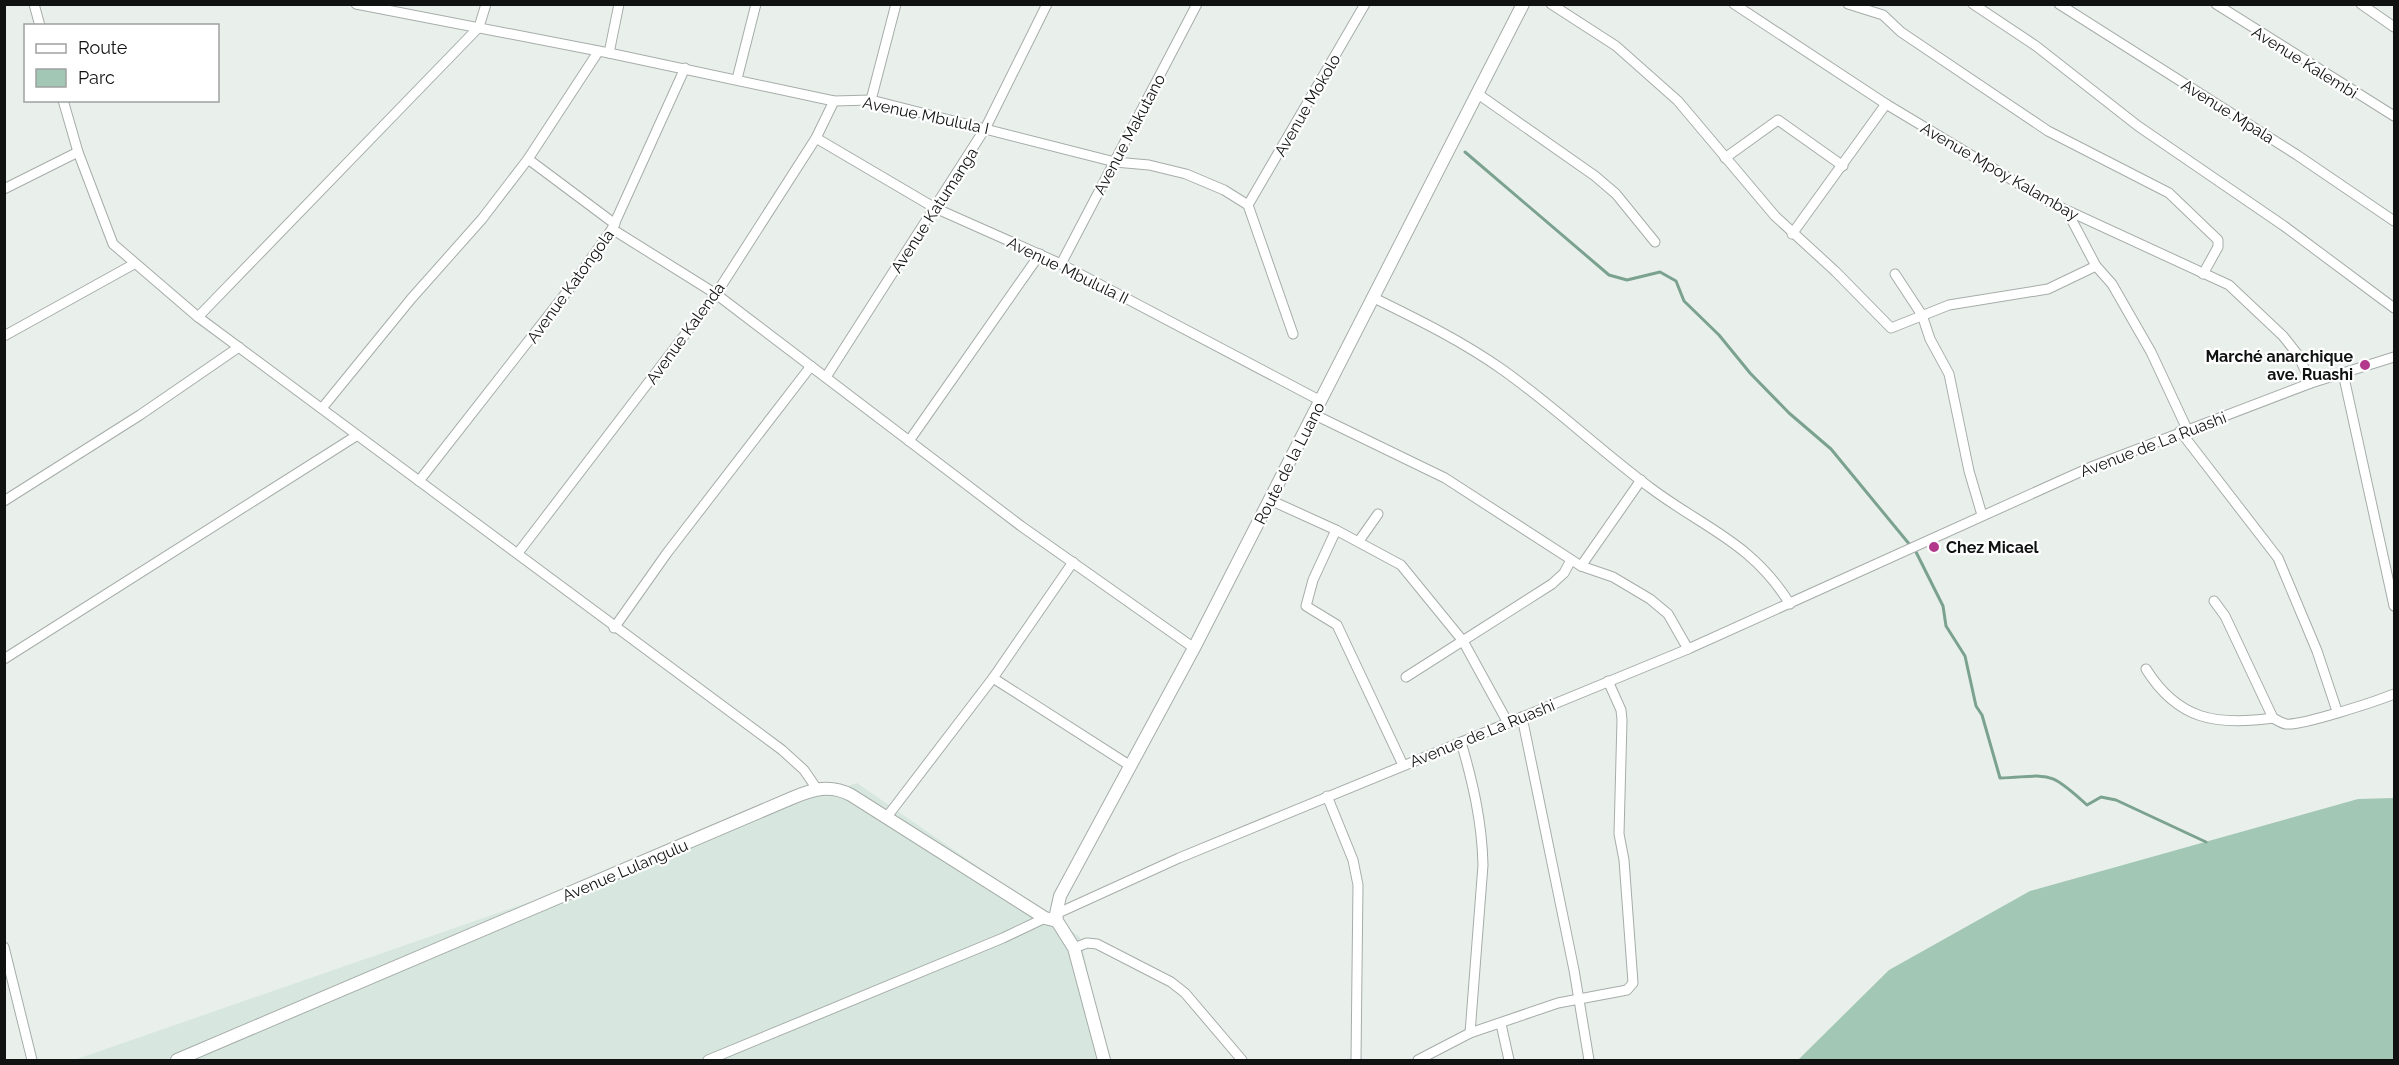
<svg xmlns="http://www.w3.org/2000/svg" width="2399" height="1065" font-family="Raleway,sans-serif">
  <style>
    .built { fill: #d7e7df }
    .green { fill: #a3c7b5 }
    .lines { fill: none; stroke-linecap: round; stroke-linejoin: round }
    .stream { stroke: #7ba28f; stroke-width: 3 }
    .minor-casing { stroke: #a6ada9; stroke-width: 11 }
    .tertiary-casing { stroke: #a6ada9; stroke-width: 14 }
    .minor { stroke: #fff; stroke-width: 9 }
    .tertiary { stroke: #fff; stroke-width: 12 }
    .rail { stroke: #2c2e2d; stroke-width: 3 }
    .poi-dot { fill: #b2388b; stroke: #fff; stroke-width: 2 }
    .labels { text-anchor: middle; stroke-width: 4.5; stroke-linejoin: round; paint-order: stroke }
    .street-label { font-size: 16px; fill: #101211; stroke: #fff }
    .poi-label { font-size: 16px; font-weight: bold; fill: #101211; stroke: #fff; text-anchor: end }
  </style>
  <rect width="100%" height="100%" fill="#e9f0ec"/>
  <!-- built -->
  <polygon class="built" points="857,783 1080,937 1108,1060 74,1060 633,866 679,843"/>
  <!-- green -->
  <polygon class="green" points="2394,798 2394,1060 1798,1060 1889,970 2030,891 2358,799"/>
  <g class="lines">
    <!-- stream -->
    <g class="stream">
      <polyline points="1465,152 1609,275 1627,280 1660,272 1676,281 1684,301 1719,335 1750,373 1789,413 1831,449 1910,545"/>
      <path d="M1915 550 1943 606 1946 626 1965 656 1976 706 1982 715 2000 778C2051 776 2048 769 2087 805L2101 797 2116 800 2206 842"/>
    </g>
    <!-- minor casing -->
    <g class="minor-casing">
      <g id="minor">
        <polyline points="34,4 40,26"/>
        <polyline points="356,4 609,53 834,101 871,100 1115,162 1149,165 1186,174 1224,190 1248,205 1293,334"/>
        <polyline points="1551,4 1616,46 1678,101 1775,216 1836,272 1891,328 1949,305 2048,289 2096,266 2067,211"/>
        <polyline points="1734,4 1886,104 2049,202 2229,285 2283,336 2298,355 2311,383"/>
        <polyline points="1848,4 1883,15 1901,32 2048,131 2169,193 2218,240 2218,247 2203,274"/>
        <polyline points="1973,4 2036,46 2138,126 2284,226 2394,308"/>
        <polyline points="2059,4 2297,155 2394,221"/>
        <polyline points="2216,4 2394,116"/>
        <polyline points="2361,4 2394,27"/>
        <polyline points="609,53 619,4"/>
        <polyline points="737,79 756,4"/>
        <polyline points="1478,94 1595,176 1616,194 1655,242"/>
        <polyline points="63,100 78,152 113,244 198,317 782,750 804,770 817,789"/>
        <polyline points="871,100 896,4"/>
        <polyline points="816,138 935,208 1061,264 1321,401"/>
        <polyline points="1725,158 1778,120 1843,166"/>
        <polyline points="528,159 615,224"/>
        <polyline points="4,189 78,152"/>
        <polyline points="1248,205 1365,4"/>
        <polyline points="612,229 716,294 1021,526 1194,648"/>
        <polyline points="1792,234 1886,104"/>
        <polyline points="1061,264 1197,4"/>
        <polyline points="2096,266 2112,284 2151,352 2187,429"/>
        <polyline points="1895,274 1922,315 1930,339 1949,374 1969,471 1982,515"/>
        <path d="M1372 297C1417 319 1462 341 1503 370 1555 407 1601 451 1652 489 1706 529 1752 543 1790 604"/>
        <polyline points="198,317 479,27 486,4"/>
        <polyline points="4,336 134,264"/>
        <polyline points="2343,373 2394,606"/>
        <polyline points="826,377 986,127 1047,4"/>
        <polyline points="323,407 411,299 482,219 528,159 598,52"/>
        <polyline points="1313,414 1445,478 1581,566 1613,577 1650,599 1668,614 1688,649"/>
        <polyline points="2180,431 2278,558 2317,651 2337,711"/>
        <polyline points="909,441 1040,254"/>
        <polyline points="419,481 573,284 612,229 685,68"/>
        <polyline points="1270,500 1336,530 1401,565 1463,641 1508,723"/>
        <polyline points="4,501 140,415 239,347"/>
        <polyline points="1336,530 1313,580 1306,606 1337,625 1403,765"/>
        <polyline points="1359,541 1378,514"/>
        <polyline points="518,553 716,294 816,138 834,101"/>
        <polyline points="1581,566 1641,480"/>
        <path d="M2214 601 2225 616 2273 718C2277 720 2281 723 2286 724 2301 726 2377 701 2394 694"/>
        <polyline points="614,628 667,553 811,366"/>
        <polyline points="4,659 356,436"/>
        <path d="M2146 669C2178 720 2216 726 2273 718"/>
        <polyline points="1406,677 1552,584 1564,573 1571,560"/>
        <polyline points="993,678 1129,765"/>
        <polyline points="1522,717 1574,970 1589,1060"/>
        <path d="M1461 742C1473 783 1482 822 1483 865L1470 1033"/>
        <polyline points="1327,796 1353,860 1358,885 1356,1060"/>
        <polyline points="886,818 993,678 1073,562"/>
        <polyline points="1056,914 1179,858 1688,649 2091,467 2311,383 2394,357"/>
        <polyline points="4,947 32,1060"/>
        <polyline points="1074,948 1087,943 1097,944 1171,982 1185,993 1242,1060"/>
        <polyline points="1501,1024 1509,1060"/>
        <polyline points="708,1060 1003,938 1045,918"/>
        <polyline points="1418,1060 1470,1033 1558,1003 1627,990 1633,983 1624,860 1619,834 1622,720 1621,710 1608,681"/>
      </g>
    </g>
    <!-- tertiary casing -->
    <g class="tertiary-casing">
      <g id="tertiary">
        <path d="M177 1060 792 798C813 789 830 784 851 795L1045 918 1057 921"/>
        <polyline points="1104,1060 1074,948 1057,921 1056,914 1060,896 1194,648 1523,4"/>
      </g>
    </g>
    <!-- minor -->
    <use href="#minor" class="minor"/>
    <!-- tertiary -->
    <use href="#tertiary" class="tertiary"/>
    <!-- rail -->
    <polyline class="rail" points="4,1059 5,1060"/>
  </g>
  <!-- markers -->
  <g class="poi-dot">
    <circle cx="2365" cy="365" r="6"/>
    <circle cx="1934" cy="547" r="6"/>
  </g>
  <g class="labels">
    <!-- street labels -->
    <g class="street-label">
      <text transform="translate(2305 62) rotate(32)" y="6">Avenue Kalembi</text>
      <text transform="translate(1307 105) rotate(-60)" y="6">Avenue Mokolo</text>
      <text transform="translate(2228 111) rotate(32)" y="6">Avenue Mpala</text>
      <text transform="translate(926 115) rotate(12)" y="6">Avenue Mbulula I</text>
      <text transform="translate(1129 134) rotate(-62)" y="6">Avenue Makutano</text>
      <text transform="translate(2000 171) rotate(30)" y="6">Avenue Mpoy Kalambay</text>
      <text transform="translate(934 210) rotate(-57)" y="6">Avenue Katumanga</text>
      <text transform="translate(1068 270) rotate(26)" y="6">Avenue Mbulula II</text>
      <text transform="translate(570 286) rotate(-54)" y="6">Avenue Katongola</text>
      <text transform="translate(685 333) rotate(-54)" y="6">Avenue Kalenda</text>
      <text transform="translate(2153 444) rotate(-21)" y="6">Avenue de La Ruashi</text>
      <text transform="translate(1289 463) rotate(-63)" y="6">Route de la Luano</text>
      <text transform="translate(1482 733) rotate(-22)" y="6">Avenue de La Ruashi</text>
      <text transform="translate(625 870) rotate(-23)" y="6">Avenue Lulangulu</text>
    </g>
    <!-- poi labels -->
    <g class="poi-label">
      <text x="2353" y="362">Marché anarchique<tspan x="2353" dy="18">ave. Ruashi</tspan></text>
      <text x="1946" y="553" text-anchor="start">Chez Micael</text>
    </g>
  </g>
  <!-- border -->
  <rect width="2399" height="1065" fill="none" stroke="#101211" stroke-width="12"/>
  <!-- legend -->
  <rect x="24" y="24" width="195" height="78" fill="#ffffff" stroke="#9fa0a0" stroke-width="1.5"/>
  <rect x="36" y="44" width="30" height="9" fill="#ffffff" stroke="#9fa0a0" stroke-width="1.5"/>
  <text x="78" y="54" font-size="18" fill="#101211">Route</text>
  <rect x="36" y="69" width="30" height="18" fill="#a3c7b5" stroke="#9fa0a0" stroke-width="1.5"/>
  <text x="78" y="84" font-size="18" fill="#101211">Parc</text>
</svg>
